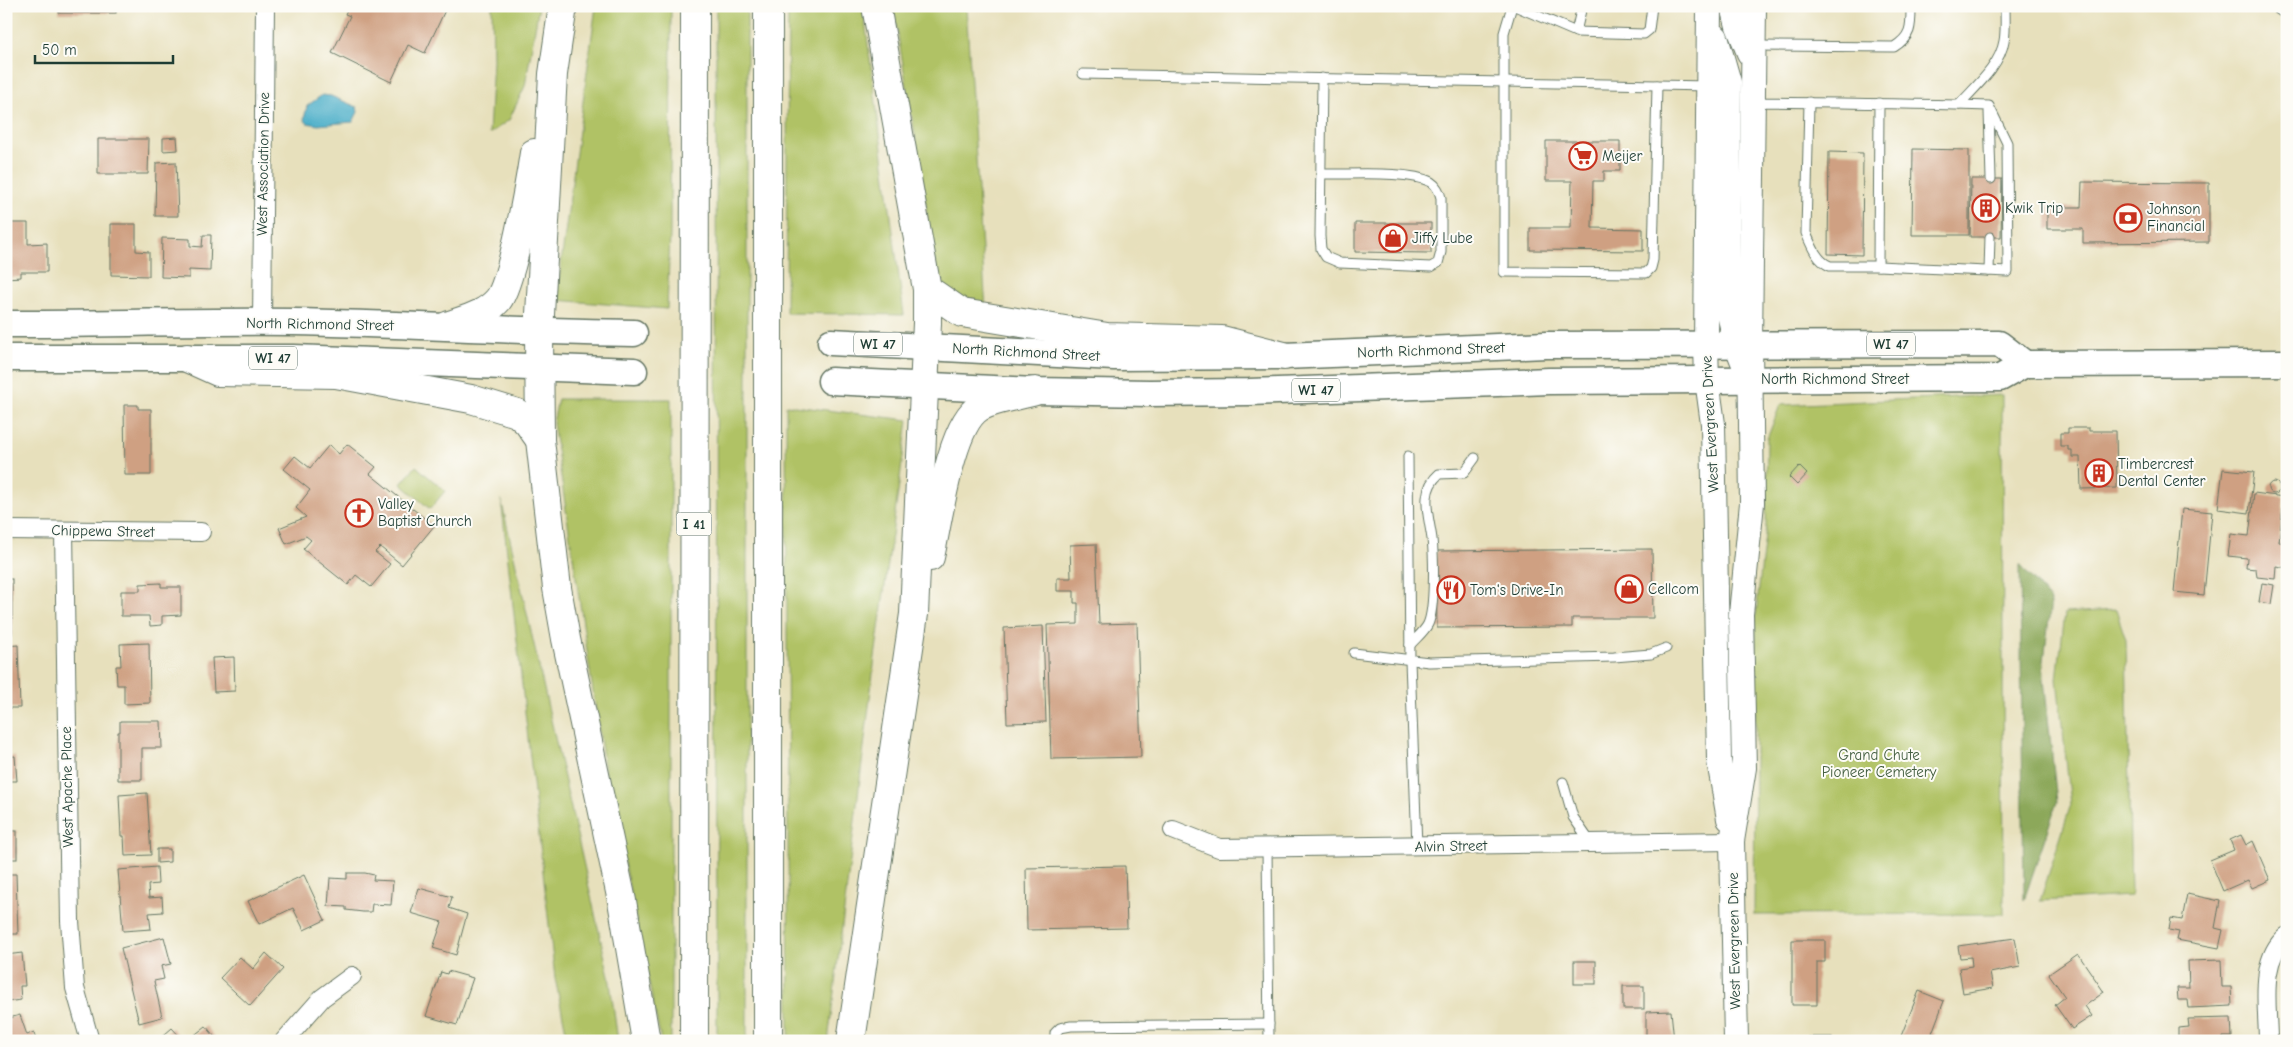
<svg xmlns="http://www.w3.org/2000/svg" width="2293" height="1047" font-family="'Comic Neue',sans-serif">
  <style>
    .green { fill: #b0c265; stroke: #68804c }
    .forest { fill: #8ca85a; stroke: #567247 }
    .water { fill: #49adc8; stroke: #34757e }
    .building { fill: #cfa082 }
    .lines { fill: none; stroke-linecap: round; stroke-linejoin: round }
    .lane-casing { stroke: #657664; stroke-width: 11 }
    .street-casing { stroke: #657664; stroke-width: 20 }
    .secondary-casing { stroke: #657664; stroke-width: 26 }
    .primary-casing { stroke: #657664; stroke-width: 29 }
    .highway-casing { stroke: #657664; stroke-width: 30 }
    .lane { stroke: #fff; stroke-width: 9 }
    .street { stroke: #fff; stroke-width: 18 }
    .secondary { stroke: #fff; stroke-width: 24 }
    .primary { stroke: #fff; stroke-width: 26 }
    .highway { stroke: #fff; stroke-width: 28 }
    .labels { text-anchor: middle; stroke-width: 4; stroke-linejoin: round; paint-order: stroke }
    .shield { fill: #fdfcf7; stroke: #62766e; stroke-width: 1 }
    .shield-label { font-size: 14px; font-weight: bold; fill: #1f3d34 }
    .poi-label { font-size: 15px; fill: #1f3d34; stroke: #fdfcf7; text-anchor: start }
    .street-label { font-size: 15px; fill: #1f3d34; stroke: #fdfcf7 }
    .park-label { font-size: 15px; fill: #435e40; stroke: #fdfcf7 }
  </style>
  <rect width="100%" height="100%" fill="#fdfcf7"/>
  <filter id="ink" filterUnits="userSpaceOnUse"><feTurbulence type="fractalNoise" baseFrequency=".02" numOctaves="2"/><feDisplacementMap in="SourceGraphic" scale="10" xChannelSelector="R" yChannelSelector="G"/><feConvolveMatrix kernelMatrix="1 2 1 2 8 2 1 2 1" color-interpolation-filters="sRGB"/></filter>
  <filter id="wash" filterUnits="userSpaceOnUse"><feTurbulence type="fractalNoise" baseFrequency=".0096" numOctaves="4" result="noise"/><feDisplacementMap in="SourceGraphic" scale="20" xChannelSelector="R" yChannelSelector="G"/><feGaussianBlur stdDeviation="1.12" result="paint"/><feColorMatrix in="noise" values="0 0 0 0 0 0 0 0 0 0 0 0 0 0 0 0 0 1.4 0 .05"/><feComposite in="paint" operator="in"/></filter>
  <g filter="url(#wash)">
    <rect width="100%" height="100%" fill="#e7e0bc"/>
    <!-- green -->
    <g class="green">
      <polygon points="492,6 539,6 525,86 509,120 489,134 493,60"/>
      <polygon points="596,6 671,6 670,235 667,309 556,300"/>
      <polygon points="716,6 747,6 747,1041 717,1041"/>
      <polygon points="788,6 863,6 904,315 786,313"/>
      <polygon points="893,6 966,6 986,310 945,289 940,280 932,253 922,176"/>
      <polygon points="2002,395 2004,914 1754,915 1756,614 1766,526 1767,439 1780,405"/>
      <polygon points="558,399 671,399 671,1041 661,1041 604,765 553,423"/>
      <polygon points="786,405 908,420 875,657 828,1041 789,1041"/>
      <polygon points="416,466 445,491 430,509 401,484"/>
      <polygon points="501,499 609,976 618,1041 568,1041 555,978"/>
      <polygon points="2116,610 2126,640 2131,896 2040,901 2071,804 2057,679 2065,613"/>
    </g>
    <!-- forest -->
    <polygon class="forest" points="2020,565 2051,601 2043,670 2057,802 2024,900"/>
    <!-- water -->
    <polygon class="water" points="322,95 331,96 357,107 358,112 353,122 318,125 307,123 304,119 307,106"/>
    <g id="blocks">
      <!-- building -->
      <g class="building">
        <rect x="59" y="6" width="57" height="7"/>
        <polygon points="349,6 447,6 425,53 408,45 391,82 332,53 350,16 345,14"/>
        <polygon points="177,137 178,150 163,151 163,138"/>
        <polygon points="98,139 149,139 148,174 98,174"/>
        <polygon points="1546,141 1620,141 1620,171 1604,171 1604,181 1593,181 1592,228 1643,229 1643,251 1530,250 1530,228 1571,228 1572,181 1546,181"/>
        <polygon points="1913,149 1969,150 1969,235 1912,235"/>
        <polygon points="1829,152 1863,153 1862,255 1828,254"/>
        <polygon points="176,162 178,216 155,216 156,163"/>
        <polygon points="1971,179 2002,179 2001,237 1970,237"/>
        <polygon points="2082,182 2209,183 2209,242 2083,243 2083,229 2047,229 2047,207 2081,207"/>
        <polygon points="6,223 28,223 28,244 47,243 47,272 21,272 21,277 6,278"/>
        <polygon points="1355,223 1431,223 1431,253 1355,252"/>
        <polygon points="111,224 136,224 136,251 149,252 149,276 111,275"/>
        <polygon points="203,235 211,235 210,271 189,270 189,278 161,277 162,238 190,239 190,246 202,247"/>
        <polygon points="124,405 138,405 138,409 151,409 151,475 125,475"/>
        <polygon points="2068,428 2089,428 2089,431 2116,431 2117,488 2081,489 2080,457 2072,457 2072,450 2068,450 2068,446 2060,446 2060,433 2068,433"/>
        <polygon points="347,444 376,467 370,474 434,526 402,565 380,547 375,552 390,564 371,587 356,575 348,585 303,549 311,540 306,536 286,544 279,528 306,517 296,508 310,490 284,469 295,456 310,468 329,445 339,454"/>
        <polygon points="1799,466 1807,474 1797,485 1789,477"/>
        <polygon points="2223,469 2254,472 2249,513 2218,509"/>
        <circle cx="2274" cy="488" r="6"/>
        <polygon points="2254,493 2284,497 2279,542 2287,543 2287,568 2276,566 2275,579 2257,577 2256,569 2246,568 2247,558 2228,556 2231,534 2249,536"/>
        <polygon points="2182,509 2212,512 2204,595 2174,592"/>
        <polygon points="1096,544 1099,624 1137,623 1141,757 1051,759 1047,625 1078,624 1078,603 1074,603 1074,591 1057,591 1057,578 1071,578 1070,545"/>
        <polygon points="1652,549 1653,618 1572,618 1572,627 1437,628 1436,551"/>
        <rect x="6" y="579" width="6" height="55"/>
        <polygon points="161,583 161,587 181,587 181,615 162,616 162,625 150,626 149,616 121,616 121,591 140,591 140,584"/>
        <polygon points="2262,583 2274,585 2271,604 2259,602"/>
        <polygon points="1043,626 1046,722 1007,723 1004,628"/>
        <polygon points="149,643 150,703 124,704 124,685 117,685 116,666 121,666 120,644"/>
        <polygon points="18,645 20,708 6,708 6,646"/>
        <polygon points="234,657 235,691 214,692 212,658"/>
        <polygon points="120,721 161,721 162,748 142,748 142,780 118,780 118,732 120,732"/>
        <polygon points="15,756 17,781 6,781 6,757"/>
        <polygon points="147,793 151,855 125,856 124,836 121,836 119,795"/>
        <rect x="6" y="831" width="11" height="28"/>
        <polygon points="2241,835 2246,845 2253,841 2270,880 2252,888 2248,880 2223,891 2210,860 2234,850 2230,840"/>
        <polygon points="157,849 170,849 170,862 157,863"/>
        <polygon points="1125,866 1127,928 1027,930 1026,868"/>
        <polygon points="157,867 158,884 148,885 149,898 162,897 163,912 149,913 151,929 123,931 118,870"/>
        <polygon points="347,873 365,873 374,875 373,880 393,881 391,905 372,904 371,912 363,912 346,910 346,907 328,906 330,878 347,879"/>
        <polygon points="6,874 16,874 18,934 6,934"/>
        <polygon points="304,875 325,920 304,930 293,908 259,924 248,901"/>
        <polygon points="419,888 452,897 449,908 467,914 456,955 433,948 442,922 411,913"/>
        <polygon points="2187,894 2220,901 2215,928 2223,930 2219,948 2177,940 2179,932 2169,930 2171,918 2182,920"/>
        <polygon points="164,937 171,964 161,966 164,979 154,981 162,1017 139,1023 121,948"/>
        <polygon points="2015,938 2020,967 1990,973 1993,988 1963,993 1959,968 1972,966 1971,957 1960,958 1958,946"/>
        <polygon points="1792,940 1825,940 1825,962 1817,962 1817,1005 1792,1005"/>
        <polygon points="22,953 25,986 20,986 21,1000 6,1002 6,955"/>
        <polygon points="266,953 283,969 250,1006 220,978 240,957 253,969"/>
        <polygon points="2078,954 2104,992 2085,1006 2092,1016 2072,1029 2055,1005 2065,997 2049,974"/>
        <polygon points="2221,960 2222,987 2231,987 2232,1006 2189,1008 2188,1000 2178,1000 2177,988 2189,988 2188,961"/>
        <rect x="1574" y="961" width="22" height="23"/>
        <polygon points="448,971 473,978 457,1025 426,1016 441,972 447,974"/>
        <rect x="1623" y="986" width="21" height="23"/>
        <polygon points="1919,991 1944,1001 1932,1033 1935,1034 1932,1041 1899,1041"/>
        <polygon points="1671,1011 1674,1041 1646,1041 1646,1012"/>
        <polygon points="20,1015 27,1035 34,1032 36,1041 6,1041 6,1019"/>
        <polygon points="2231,1018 2232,1037 2223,1037 2223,1041 2178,1041 2178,1028 2189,1027 2188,1019"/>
        <polygon points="206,1026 218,1041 187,1041"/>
        <polygon points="172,1028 184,1041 157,1041"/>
        <rect x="1808" y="1037" width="24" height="4"/>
      </g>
    </g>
  </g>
  <g filter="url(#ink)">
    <use href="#blocks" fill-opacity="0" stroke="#657664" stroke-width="1"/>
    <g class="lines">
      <!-- lane casing -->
      <g class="lane-casing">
        <g id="lane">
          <polyline points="1512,6 1504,33 1504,272 1646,273 1651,268 1653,260 1657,85"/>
          <polyline points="1515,6 1576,32 1644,34 1649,30 1652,6"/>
          <polyline points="1576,32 1582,6"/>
          <path d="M1755 46 1894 47C1912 36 1911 26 1911 6"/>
          <polyline points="1083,74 1708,86"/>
          <path d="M1753 102C1831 103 1910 103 1989 106L2007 143 2008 272 1878 266 1879 103"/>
          <path d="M1809 102 1806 233C1811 245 1817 261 1830 266H1878"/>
          <path d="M1959 105C1975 87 2000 66 2004 41 2006 31 2005 17 2005 6"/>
          <polyline points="1989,111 1991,179"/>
          <path d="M1321 174C1349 175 1407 170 1431 182 1436 185 1440 192 1441 198V252L1438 263 1431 267 1340 263 1326 257 1321 249 1320 236 1322 78"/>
          <polyline points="1989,271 1990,237"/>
          <polyline points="1408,456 1410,661 1417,846"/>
          <path d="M1410 645C1416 638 1424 632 1428 624 1435 608 1434 558 1432 539 1429 516 1419 491 1439 474L1464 473 1475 458"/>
          <polyline points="1354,653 1429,662 1614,657 1651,654 1666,648"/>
          <polyline points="1563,782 1573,817 1591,843"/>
          <polyline points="1267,847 1269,1041"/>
          <polyline points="1055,1041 1055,1033 1060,1028 1071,1026 1269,1024"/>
        </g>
      </g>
      <!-- street casing -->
      <g class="street-casing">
        <g id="street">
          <polyline points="2281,6 2287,10"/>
          <polyline points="262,322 265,6"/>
          <polyline points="6,530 201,532"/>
          <polyline points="64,531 70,921 75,988 90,1041"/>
          <polyline points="1173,830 1219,848 1732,841"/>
          <polyline points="284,1041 322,998 352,976"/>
          <path d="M2268 1041C2268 1007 2258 960 2287 936"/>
        </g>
      </g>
      <!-- secondary casing -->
      <g class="secondary-casing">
        <g id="secondary">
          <polyline points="1709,6 1706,345 1707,380 1713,424 1719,761 1729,819"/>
          <polyline points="1733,6 1738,26 1749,53"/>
          <polyline points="1716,37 1729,82 1727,305 1736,344 1743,362"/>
          <polyline points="1736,1041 1732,841 1744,768 1741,614 1752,503 1750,344 1754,6"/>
        </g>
      </g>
      <!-- primary casing -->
      <g class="primary-casing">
        <g id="primary">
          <path d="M6 324C102 324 198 321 294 322 408 324 521 332 634 333"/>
          <polyline points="831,342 1114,357 1284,356 1546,345 1999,344 2025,364"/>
          <polyline points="6,358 294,358 634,371"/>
          <polyline points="831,381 1035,391 1149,393 1249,392 1549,381 2000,378 2025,364 2287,363"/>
        </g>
      </g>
      <!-- highway casing -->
      <g class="highway-casing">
        <g id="highway">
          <polyline points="563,6 553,74 539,333 540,440 557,588 566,639 622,901 646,1041"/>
          <polyline points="927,289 962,313 1107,337 1222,340 1284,356"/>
          <path d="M447 326C466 319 485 315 498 300 512 283 530 180 534 153"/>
          <polyline points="187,358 218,372 336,374 471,399 517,413 528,423 540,440"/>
          <path d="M930 557C938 523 950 424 980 407 995 399 1018 396 1035 391"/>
          <polyline points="694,1041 695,6"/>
          <polyline points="768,1041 768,6"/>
          <polyline points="851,1041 914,614 927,323 927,289 876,6"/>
        </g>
      </g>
      <!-- lane -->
      <use href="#lane" class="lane"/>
      <!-- street -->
      <use href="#street" class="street"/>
      <!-- secondary -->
      <use href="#secondary" class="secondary"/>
      <!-- primary -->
      <use href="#primary" class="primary"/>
      <!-- highway -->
      <use href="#highway" class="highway"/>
    </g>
  </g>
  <!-- icons -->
  <defs>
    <g id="supermarket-ring" transform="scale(1.4375)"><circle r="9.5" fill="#fdfcf7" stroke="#c8321e" stroke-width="1.5"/><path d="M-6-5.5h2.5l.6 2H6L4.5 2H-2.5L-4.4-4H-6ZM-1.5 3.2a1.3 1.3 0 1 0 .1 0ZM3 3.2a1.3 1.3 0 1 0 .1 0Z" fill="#c8321e"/></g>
    <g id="building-ring" transform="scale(1.4375)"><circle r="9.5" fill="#fdfcf7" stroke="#c8321e" stroke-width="1.5"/><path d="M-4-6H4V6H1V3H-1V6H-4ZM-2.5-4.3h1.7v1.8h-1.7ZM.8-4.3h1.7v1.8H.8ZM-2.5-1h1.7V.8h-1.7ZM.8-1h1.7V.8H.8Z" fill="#c8321e"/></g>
    <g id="bank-ring" transform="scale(1.4375)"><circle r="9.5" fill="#fdfcf7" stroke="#c8321e" stroke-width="1.5"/><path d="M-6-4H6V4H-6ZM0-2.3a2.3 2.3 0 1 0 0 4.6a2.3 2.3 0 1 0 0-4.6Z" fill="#c8321e"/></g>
    <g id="shop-ring" transform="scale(1.4375)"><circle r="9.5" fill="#fdfcf7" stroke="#c8321e" stroke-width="1.5"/><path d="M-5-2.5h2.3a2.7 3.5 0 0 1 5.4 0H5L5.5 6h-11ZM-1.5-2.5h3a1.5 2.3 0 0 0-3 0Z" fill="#c8321e"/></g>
    <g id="church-ring" transform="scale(1.4375)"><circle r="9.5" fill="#fdfcf7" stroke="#c8321e" stroke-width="1.5"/><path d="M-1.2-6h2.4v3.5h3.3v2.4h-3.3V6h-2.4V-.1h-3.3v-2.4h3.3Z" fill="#c8321e"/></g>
    <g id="restaurant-ring" transform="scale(1.4375)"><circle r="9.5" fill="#fdfcf7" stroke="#c8321e" stroke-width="1.5"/><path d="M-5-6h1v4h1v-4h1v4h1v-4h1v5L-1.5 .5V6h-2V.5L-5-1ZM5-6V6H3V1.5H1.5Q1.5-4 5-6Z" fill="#c8321e"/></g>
  </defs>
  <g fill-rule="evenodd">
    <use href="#supermarket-ring" x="1583" y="156"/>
    <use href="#building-ring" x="1986" y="208"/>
    <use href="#bank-ring" x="2128" y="218"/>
    <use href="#shop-ring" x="1393" y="238"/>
    <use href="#building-ring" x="2099" y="473"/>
    <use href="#church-ring" x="359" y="513"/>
    <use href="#shop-ring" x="1629" y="589"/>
    <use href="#restaurant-ring" x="1451" y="590"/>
  </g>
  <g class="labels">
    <!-- shield labels -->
    <g class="shield">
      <rect x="854" y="332.5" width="48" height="23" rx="4"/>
      <rect x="1867" y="332.5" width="48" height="23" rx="4"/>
      <rect x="249" y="346.5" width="48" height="23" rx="4"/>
      <rect x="1292" y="378.5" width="48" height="23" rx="4"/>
      <rect x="676.5" y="512.5" width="35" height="23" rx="4"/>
    </g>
    <g class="shield-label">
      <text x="878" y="349">WI 47</text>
      <text x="1891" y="349">WI 47</text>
      <text x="273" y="363">WI 47</text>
      <text x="1316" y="395">WI 47</text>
      <text x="694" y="529">I 41</text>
    </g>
    <!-- poi labels -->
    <g class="poi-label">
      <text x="1602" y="161">Meijer</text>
      <text x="2005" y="213">Kwik Trip</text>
      <text x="2147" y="214">Johnson<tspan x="2147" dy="17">Financial</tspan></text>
      <text x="1412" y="243">Jiffy Lube</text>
      <text x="2118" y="469">Timbercrest<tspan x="2118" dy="17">Dental Center</tspan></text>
      <text x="378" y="509">Valley<tspan x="378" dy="17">Baptist Church</tspan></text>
      <text x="1648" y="594">Cellcom</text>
      <text x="1470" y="595">Tom's Drive-In</text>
    </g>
    <!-- street labels -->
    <g class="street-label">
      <text transform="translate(263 164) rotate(-89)" y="5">West Association Drive</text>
      <text transform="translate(320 324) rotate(1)" y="5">North Richmond Street</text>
      <text transform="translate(1431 350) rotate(-2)" y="5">North Richmond Street</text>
      <text transform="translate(1026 352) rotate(3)" y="5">North Richmond Street</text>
      <text x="1835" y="384">North Richmond Street</text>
      <text transform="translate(1710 424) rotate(-93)" y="5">West Evergreen Drive</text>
      <text transform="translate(103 531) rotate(1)" y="5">Chippewa Street</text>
      <text transform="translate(67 787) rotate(-91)" y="5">West Apache Place</text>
      <text transform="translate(1451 846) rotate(-1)" y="5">Alvin Street</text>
      <text transform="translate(1734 941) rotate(-91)" y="5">West Evergreen Drive</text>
    </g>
    <!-- park labels -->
    <g class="park-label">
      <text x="1879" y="760">Grand Chute<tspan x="1879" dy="17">Pioneer Cemetery</tspan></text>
    </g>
  </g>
  <!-- margin -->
  <rect width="2293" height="1047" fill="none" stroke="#fdfcf7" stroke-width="25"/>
  <!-- scale -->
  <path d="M35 55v8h138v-8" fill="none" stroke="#1f3d34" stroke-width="2.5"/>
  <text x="42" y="55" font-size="15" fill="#1f3d34" stroke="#fdfcf7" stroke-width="4" paint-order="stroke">50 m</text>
</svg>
